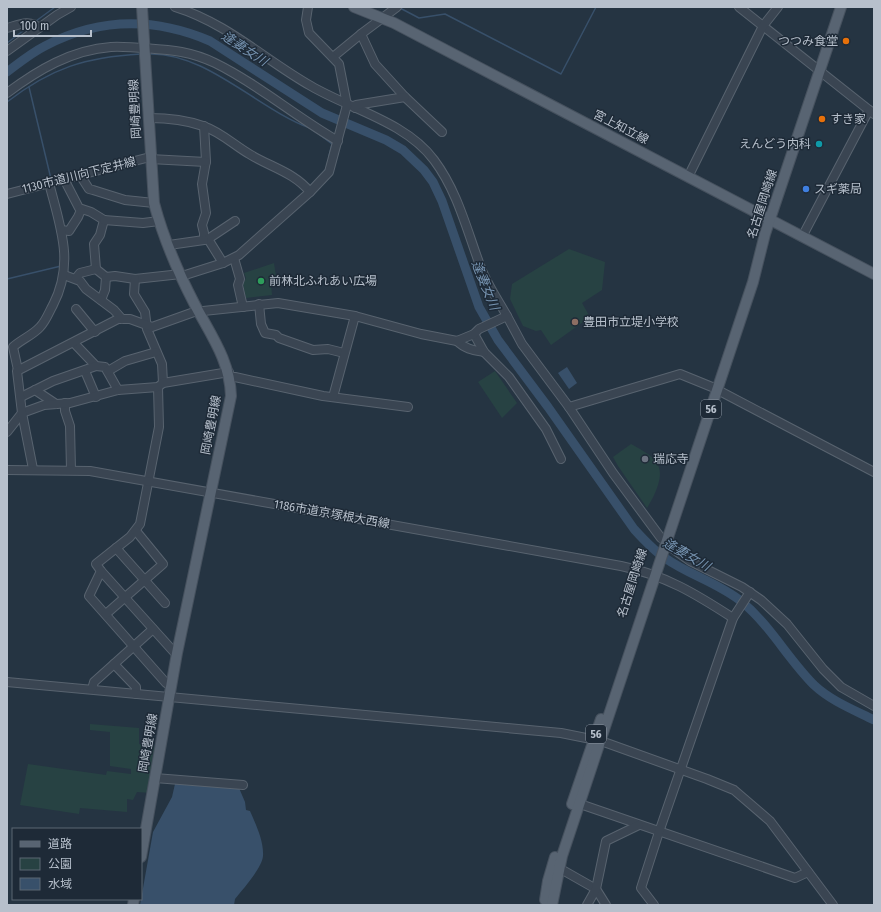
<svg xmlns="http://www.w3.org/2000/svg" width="881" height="912" font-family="'Fira Sans Condensed','Noto Sans JP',sans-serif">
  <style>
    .green { fill: #274243 }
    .water { fill: #38506a }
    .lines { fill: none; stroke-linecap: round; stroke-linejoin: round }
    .stream { stroke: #38506a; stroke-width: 1.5 }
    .river { stroke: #38506a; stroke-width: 9 }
    .minor-casing { stroke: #58636f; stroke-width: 10 }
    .major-casing { stroke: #46515e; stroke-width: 12 }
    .minor { stroke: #3a4552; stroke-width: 8 }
    .major { stroke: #586472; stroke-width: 10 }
    .food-dot { fill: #e8710a; stroke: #1e2a37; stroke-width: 1.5 }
    .culture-dot { fill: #0f9aa8; stroke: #1e2a37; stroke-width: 1.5 }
    .shop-dot { fill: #3f7fe0; stroke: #1e2a37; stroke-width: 1.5 }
    .leisure-dot { fill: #2e9e5b; stroke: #1e2a37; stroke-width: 1.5 }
    .education-dot { fill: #8d6e63; stroke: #1e2a37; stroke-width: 1.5 }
    .worship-dot { fill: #6b7280; stroke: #1e2a37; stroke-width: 1.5 }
    .labels { text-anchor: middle; stroke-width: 3; stroke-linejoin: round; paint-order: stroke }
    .shield { fill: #1e2a37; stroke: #89939f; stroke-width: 1 }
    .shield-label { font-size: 11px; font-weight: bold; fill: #b7c0cc }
    .poi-label { font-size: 12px; fill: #b7c0cc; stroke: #1e2a37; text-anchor: start }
    .street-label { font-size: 12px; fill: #b7c0cc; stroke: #1e2a37 }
    .water-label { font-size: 13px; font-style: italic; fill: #7693b0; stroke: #1e2a37 }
  </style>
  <rect width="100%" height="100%" fill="#253442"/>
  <!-- green -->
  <g class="green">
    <polygon points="569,249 605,262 602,290 582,303 590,317 551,345 541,330 536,331 523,326 510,299 512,284"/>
    <polygon points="274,263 277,283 271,284 272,295 246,298 243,284 246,278 244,273"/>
    <polygon points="495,371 517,403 502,418 478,382"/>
    <path d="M631 444C649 454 666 462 658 485 655 494 652 500 647 508L618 466 613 457Z"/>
    <polygon points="90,724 139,728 139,744 158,747 151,793 137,792 133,800 127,799 127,812 80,808 79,814 20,805 28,764 106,775 107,771 131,774 131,769 110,766 110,732 90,730"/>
  </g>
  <!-- water -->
  <g class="water">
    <polygon points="567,367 577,383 569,389 558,373"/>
    <path d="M195 782 239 788 245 802 246 810 250 811C256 825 264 841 263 856 262 868 243 889 235 899L234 905H140L153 832 172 797 175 784Z"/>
  </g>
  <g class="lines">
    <!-- stream -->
    <g class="stream">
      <polyline points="400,8 419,18 445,14 561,74 596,7"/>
      <polyline points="36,21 55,7"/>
      <polyline points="7,43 28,27"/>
      <path d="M148 54C205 51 259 110 310 128"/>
      <polyline points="29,87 51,179"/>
      <path d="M7 102C51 68 86 57 141 54"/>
      <polyline points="320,135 332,144 329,156"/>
      <polyline points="324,173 327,166"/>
      <polyline points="7,279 61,266"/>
    </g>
    <!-- river -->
    <path class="river" d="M7 72C19 63 31 53 45 46 100 17 154 17 210 41L322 113 386 140 403 150 424 170 433 182 442 201 479 307 498 340 548 407 634 529C644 540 653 550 665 558 689 575 719 583 742 602 770 625 788 659 814 685 831 701 854 710 874 720"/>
    <!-- minor casing -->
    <g class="minor-casing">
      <g id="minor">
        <path d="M175 7C227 23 265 60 311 86 350 109 406 122 434 160 458 192 467 231 481 268 487 284 498 300 507 316"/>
        <polyline points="739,7 874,114"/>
        <path d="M7 28C18 25 30 19 39 28"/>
        <polyline points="361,34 375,64 405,97 442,132"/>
        <polyline points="7,51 57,15 71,7"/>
        <polyline points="333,57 361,34 397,7"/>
        <path d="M7 93C38 70 71 50 111 47 122 46 133 48 144 48 171 50 190 51 215 63 258 84 296 117 338 141"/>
        <polyline points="355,108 356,105 405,97"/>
        <path d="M149 118C167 118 186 120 203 126 221 132 235 146 251 155 271 167 295 173 310 192"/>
        <polyline points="204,126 206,161 202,184 206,213 202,225 204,233 204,240 208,239 223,263"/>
        <polyline points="150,159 206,162"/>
        <polyline points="80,175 89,189 93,190 125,200 154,203"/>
        <polyline points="688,177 763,26 778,7"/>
        <polyline points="64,179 79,208 91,212 104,220 100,235 94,244 96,269 106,277 105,290 101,300"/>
        <polyline points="7,194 150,157"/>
        <polyline points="104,220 143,223 159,221"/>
        <polyline points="61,230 69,231 78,217 81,210"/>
        <polyline points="802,237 869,110"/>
        <polyline points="208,239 235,221"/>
        <polyline points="169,245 204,240"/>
        <polyline points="234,258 240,279 238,285 243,307"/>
        <polyline points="64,275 80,281 86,289 114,310 122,319"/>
        <polyline points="182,276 223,263 239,255 310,192 329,172 347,105 339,64 309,33 306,20 308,7"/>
        <polyline points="106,277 115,276 135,279 181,274"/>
        <polyline points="76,278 80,273 96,269"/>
        <polyline points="135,279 134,294 145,312 147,329 162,364 163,383"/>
        <polyline points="259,304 261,324 265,333 276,335 279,338 313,350 328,349 340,352"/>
        <polyline points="76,309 95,332"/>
        <polyline points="474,334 484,352 509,377 546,429 561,459"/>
        <path d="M457 341C465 349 473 350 484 352"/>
        <polyline points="74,343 96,366 105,367 118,390"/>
        <path d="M18 370 13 347C22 339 33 335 40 327 46 321 49 312 53 305 75 263 60 226 49 183"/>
        <polyline points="85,371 96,397"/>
        <polyline points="108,371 125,361 156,352"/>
        <polyline points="230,378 235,377 323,396 408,407"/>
        <polyline points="158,387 159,427 140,524 130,537 96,564 101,571 174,652 177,653"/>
        <polyline points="35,390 56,404"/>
        <polyline points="21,397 53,381 96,366"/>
        <polyline points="333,397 355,316"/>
        <polyline points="65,403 65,411 70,426 71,470"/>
        <polyline points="569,407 680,374 712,387 874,472"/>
        <polyline points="7,432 22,413 44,405 70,403 118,390 158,387 163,383 229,372"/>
        <polyline points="33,469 22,413 17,371 118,319 130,319 152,327 194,312 278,303 355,316 421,334 457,341 474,334 479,329 507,316 522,344 569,407 613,473 661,538"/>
        <path d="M7 470 90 471 621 566C665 575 696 594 733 618"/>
        <polyline points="666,544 690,561 742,587 761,600 787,624 823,669 841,687 874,706"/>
        <polyline points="116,548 165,603"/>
        <polyline points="101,571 89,596 166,683 171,685"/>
        <polyline points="106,614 163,564 136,531"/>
        <polyline points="114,664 136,687 136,694"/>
        <polyline points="7,682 561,733 601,741 707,779 734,790 770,821 833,905"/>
        <polyline points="92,689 94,682 153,629"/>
        <polyline points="155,778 243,785"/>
        <polyline points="580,804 795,878 808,872"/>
        <polyline points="559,868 596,889 606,905"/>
        <polyline points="587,905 596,889 606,841 639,825"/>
        <polyline points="654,905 641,888 659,832 733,618 750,592"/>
      </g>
    </g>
    <!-- major casing -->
    <g class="major-casing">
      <g id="major">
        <polyline points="354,7 394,23 874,274"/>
        <polyline points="572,804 601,719"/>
        <path d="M141 857 177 653 231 396C230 360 210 334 194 303 178 272 163 237 154 203L142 7"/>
        <polyline points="545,900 548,881 555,857"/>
        <polyline points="133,905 134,899"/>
        <polyline points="552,905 562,856 753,282 765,234 841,7"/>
      </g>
    </g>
    <!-- minor -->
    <use href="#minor" class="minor"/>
    <!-- major -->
    <use href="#major" class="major"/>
  </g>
  <!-- markers -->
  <g class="food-dot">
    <circle cx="846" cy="41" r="4"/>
    <circle cx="822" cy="119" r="4"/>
  </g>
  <circle class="culture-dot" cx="819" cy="144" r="4"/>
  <circle class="shop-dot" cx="806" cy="189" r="4"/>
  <circle class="leisure-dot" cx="261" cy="281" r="4"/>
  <circle class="education-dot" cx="575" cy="322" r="4"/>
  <circle class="worship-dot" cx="645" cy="459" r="4"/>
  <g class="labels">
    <!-- shield labels -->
    <g class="shield">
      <rect x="701" y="400" width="20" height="18" rx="3"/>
      <rect x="586" y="725" width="20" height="18" rx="3"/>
    </g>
    <g class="shield-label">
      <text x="711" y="413">56</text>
      <text x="596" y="738">56</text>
    </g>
    <!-- poi labels -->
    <g class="poi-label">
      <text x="838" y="45" text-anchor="end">つつみ食堂</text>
      <text x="830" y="123">すき家</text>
      <text x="811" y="148" text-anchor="end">えんどう内科</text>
      <text x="814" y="193">スギ薬局</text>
      <text x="269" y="285">前林北ふれあい広場</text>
      <text x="583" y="326">豊田市立堤小学校</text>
      <text x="653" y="463">瑞応寺</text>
    </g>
    <!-- street labels -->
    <g class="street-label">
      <text transform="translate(135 109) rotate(-93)" y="4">岡崎豊明線</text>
      <text transform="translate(621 127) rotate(27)" y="4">宮上知立線</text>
      <text transform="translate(79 175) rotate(-14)" y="4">1130市道川向下定井線</text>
      <text transform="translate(762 204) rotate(-72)" y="4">名古屋岡崎線</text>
      <text transform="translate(211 425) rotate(-79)" y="4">岡崎豊明線</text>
      <text transform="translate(332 514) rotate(10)" y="4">1186市道京塚根大西線</text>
      <text transform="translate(632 583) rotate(-72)" y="4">名古屋岡崎線</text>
      <text transform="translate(148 743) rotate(-80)" y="4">岡崎豊明線</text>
    </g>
    <!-- water labels -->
    <g class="water-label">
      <text transform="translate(245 48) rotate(33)" y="5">逢妻女川</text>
      <text transform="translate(486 285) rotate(68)" y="5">逢妻女川</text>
      <text transform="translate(687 554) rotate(30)" y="5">逢妻女川</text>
    </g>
  </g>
  <!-- border -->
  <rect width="881" height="912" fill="none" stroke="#b7c0cc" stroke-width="16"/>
  <!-- legend -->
  <rect x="12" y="828" width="130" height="72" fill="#1e2a37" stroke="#5b6673"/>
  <rect x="20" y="841" width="20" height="6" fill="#586472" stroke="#5b6673"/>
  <text x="48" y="848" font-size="12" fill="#b7c0cc">道路</text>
  <rect x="20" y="858" width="20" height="12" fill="#274243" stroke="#5b6673"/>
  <text x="48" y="868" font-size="12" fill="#b7c0cc">公園</text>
  <rect x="20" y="878" width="20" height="12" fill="#38506a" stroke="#5b6673"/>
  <text x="48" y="888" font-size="12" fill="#b7c0cc">水域</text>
  <!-- scale -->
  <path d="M14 30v6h77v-6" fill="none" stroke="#b7c0cc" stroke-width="2"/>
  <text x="20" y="30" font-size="12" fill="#b7c0cc" stroke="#1e2a37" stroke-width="3" paint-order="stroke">100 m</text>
</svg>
